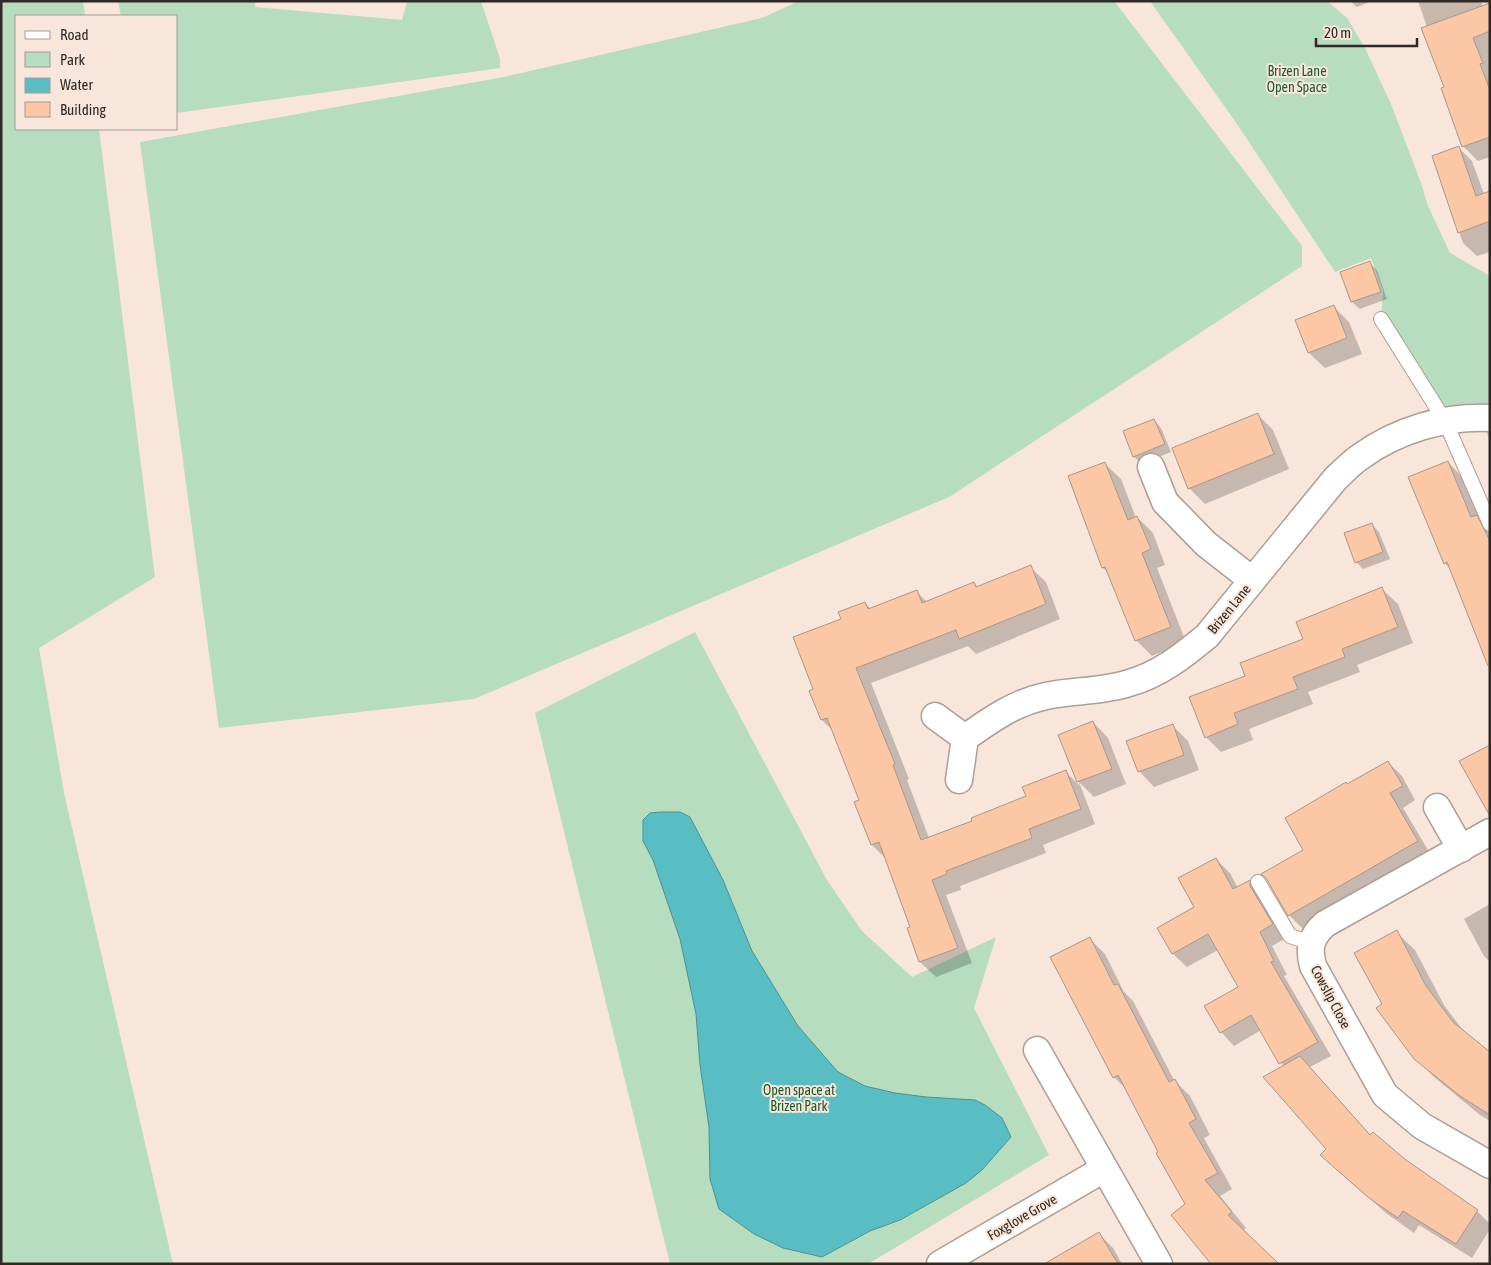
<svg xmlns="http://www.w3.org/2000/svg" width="1491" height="1265" font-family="'Asap Condensed',sans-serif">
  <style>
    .green { fill: #b6ddbd }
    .water { fill: #58bec3; stroke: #4c9194 }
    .shadow { fill: #0003 }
    .building { fill: #fbc7a4; stroke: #a8978c }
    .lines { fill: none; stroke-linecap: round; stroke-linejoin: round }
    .lane-casing { stroke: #ae9e93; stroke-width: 16 }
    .street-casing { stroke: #ae9e93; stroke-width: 29 }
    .lane { stroke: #fff; stroke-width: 14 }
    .street { stroke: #fff; stroke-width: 26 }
    .labels { text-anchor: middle; stroke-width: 4; stroke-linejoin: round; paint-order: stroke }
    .park-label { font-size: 14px; fill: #1b5c2e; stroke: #f8e6da }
    .street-label { font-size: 14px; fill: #302925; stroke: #f8e6da }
  </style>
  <rect width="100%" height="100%" fill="#f8e6da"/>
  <!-- green -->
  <g class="green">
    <polygon points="1,1 83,1 85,16 16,16 16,129 99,129 155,577 39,648 64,793 173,1264 1,1264"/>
    <polygon points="118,1 255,1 255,7 402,20 407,1 481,1 500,59 500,68 176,113 176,16 121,16"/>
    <polygon points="799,1 1114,1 1302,246 1302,266 949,497 474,699 219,728 140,142 504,77 762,18"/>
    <polygon points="1150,1 1327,1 1347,18 1365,48 1391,104 1421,183 1428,206 1450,253 1490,276 1490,441 1480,418 1445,421 1381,319 1383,291 1371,258 1335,272 1237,124"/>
    <polygon points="695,632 827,880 862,931 912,977 996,937 974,1008 1049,1155 868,1264 670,1264 535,713"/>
  </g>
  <!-- water -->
  <polygon class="water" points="660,812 680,812 690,817 723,880 752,951 798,1026 838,1072 865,1086 895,1093 926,1097 975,1100 985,1105 1002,1118 1011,1137 982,1170 966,1183 900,1220 870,1231 822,1257 783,1248 754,1234 719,1209 710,1179 709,1127 700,1065 696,1014 680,939 653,860 643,841 643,820 650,813"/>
  <!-- shadow -->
  <g class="shadow">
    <polygon points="1350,1 1372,1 1357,7"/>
    <polygon points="1418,1 1481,1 1483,7 1490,4 1490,157 1478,161 1463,146 1427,27"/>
    <polygon points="1458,147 1472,161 1484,194 1490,192 1490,252 1477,256 1463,243 1433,156"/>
    <polygon points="1369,263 1377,270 1387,299 1360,309 1352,302 1342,273"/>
    <polygon points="1333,306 1349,322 1362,354 1325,368 1309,353 1297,321"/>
    <polygon points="1257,414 1273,430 1289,469 1205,504 1189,488"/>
    <polygon points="1154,420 1161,428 1171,452 1142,464 1134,457 1124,432"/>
    <polygon points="1448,462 1463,478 1481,521 1490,530 1490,642 1451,570 1445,563"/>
    <polygon points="1105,464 1121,479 1136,518 1137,517 1153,533 1165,565 1157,568 1186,642 1152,656 1136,640 1110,574 1103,568"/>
    <polygon points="1372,525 1379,532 1390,559 1363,569 1356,562"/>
    <polygon points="1030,567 1046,582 1060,619 976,654 968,646 871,683 909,779 907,780 929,838 974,822 1027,797 1066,772 1080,786 1060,736 1093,722 1108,738 1126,784 1094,797 1079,782 1095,824 1043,845 1046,853 960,886 961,890 946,895 972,963 936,977 920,962 908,929 912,927 886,859 872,845 861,801 833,731 822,720 815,690 842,620 865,603 871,609 917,592 927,602 974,583 978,587"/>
    <polygon points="1382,589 1398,604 1413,643 1357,665 1360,672 1308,692 1313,704 1249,729 1253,740 1221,752 1206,737 1246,677"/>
    <polygon points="1172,725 1188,741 1199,770 1154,787 1139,771"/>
    <polygon points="1388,762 1402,776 1415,800 1403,808 1431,855 1303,929 1289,915 1305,850"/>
    <polygon points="1216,859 1230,873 1238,888 1250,882 1263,895 1286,938 1272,946 1287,975 1284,976 1331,1056 1310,1067 1371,1136 1405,1161 1477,1211 1490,1224 1490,1229 1472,1258 1419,1225 1414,1233 1386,1213 1337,1170 1284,1067 1261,1030 1234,1046 1221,1032 1240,987 1218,950 1187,967 1173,954 1158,928 1195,907"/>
    <polygon points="1490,904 1490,962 1484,956 1464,919"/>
    <polygon points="1396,932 1415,950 1444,1005 1465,1033 1490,1056 1490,1121 1480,1115 1434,1077 1415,1058 1383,1004"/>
    <polygon points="1089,938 1105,954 1124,992 1133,1001 1174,1080 1190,1096 1210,1135 1204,1138 1232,1189 1220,1196 1246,1228 1243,1231 1187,1204 1128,1091 1114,1077"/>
    <polygon points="1099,1234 1113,1248 1122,1264 1053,1264"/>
  </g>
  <!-- building -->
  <g class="building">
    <polygon points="1490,3 1490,31 1473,38 1483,63 1480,64 1490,90 1490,137 1462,147 1441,88 1444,87 1421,28"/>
    <polygon points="1459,146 1476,196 1490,191 1490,221 1458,233 1432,156"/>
    <polygon points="1370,261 1381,292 1351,302 1340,272"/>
    <polygon points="1334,305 1347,338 1308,353 1295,320"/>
    <polygon points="1258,413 1274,454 1188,489 1172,448"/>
    <polygon points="1154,419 1165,444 1133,457 1123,431"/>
    <polygon points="1448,461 1471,517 1477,515 1490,541 1490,665 1488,666 1447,562 1444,564 1408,477"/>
    <polygon points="1105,462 1128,520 1137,516 1151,549 1142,553 1171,627 1135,641 1105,567 1102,568 1068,476"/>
    <polygon points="1372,523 1383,552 1355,563 1344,533"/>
    <polygon points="1031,565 1046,604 959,639 956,630 856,668 895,764 893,765 921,840 972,821 971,818 1026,796 1022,787 1066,770 1081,809 1029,829 1032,838 946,871 947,874 932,880 958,948 919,962 907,928 910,927 879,842 871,845 854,802 859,800 827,718 821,720 809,691 813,689 793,637 841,619 838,612 865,602 868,609 917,590 922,603 974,582 976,587"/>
    <polygon points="1382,587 1398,627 1342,649 1345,657 1293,677 1298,689 1234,713 1238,724 1205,738 1189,697 1245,676 1240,663 1303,639 1296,622"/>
    <polygon points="1093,721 1112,769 1077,782 1058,735"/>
    <polygon points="1173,724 1184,755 1138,772 1126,741"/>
    <polygon points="1490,745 1490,816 1459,761"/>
    <polygon points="1388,761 1403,786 1390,793 1418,841 1288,916 1266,878 1261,874 1303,850 1285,818 1346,782 1347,784"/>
    <polygon points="1216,858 1233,889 1250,880 1250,886 1273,924 1260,932 1274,961 1271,962 1318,1042 1279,1064 1251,1015 1220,1033 1204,1006 1238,987 1208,934 1172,954 1157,928 1194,907 1178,878"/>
    <polygon points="1397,930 1426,986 1453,1022 1490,1052 1490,1115 1460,1096 1414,1059 1376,1008 1382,1004 1354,953"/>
    <polygon points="1090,937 1114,985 1118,984 1169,1082 1175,1079 1196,1119 1189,1123 1218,1173 1205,1180 1232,1212 1228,1215 1279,1264 1211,1264 1171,1215 1185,1204 1156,1153 1158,1152 1118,1075 1113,1078 1050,957"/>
    <polygon points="1300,1056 1370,1135 1373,1132 1406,1160 1478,1210 1456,1244 1403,1211 1398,1218 1369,1198 1320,1155 1326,1149 1263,1077"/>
    <polygon points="1099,1232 1118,1264 1044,1264"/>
  </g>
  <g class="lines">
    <!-- lane casing -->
    <g class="lane-casing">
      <g id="lane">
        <polyline points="1381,319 1445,421 1490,524"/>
        <polyline points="1258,882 1290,936 1311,943"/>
      </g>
    </g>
    <!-- street casing -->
    <g class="street-casing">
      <g id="street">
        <polyline points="1151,467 1165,502 1206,544 1252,580"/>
        <path d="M935 716 965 738C990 720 1016 702 1046 696 1074 690 1102 692 1129 683 1159 675 1184 655 1207 636L1336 478C1344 471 1351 463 1360 457 1397 430 1444 416 1490 418"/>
        <polyline points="959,780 965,738"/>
        <polyline points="1437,807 1461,849"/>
        <path d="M1490 832 1325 924C1311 937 1308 947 1313 966L1385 1095 1422 1126 1490 1165"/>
        <polyline points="1037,1050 1159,1264"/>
        <polyline points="940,1264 1104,1169"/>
      </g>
    </g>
    <!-- lane -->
    <use href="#lane" class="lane"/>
    <!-- street -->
    <use href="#street" class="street"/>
  </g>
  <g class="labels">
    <!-- park labels -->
    <g class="park-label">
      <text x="1297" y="76">Brizen Lane<tspan x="1297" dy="16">Open Space</tspan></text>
      <text x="799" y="1095">Open space at<tspan x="799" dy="16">Brizen Park</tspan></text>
    </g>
    <!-- street labels -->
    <g class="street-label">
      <text transform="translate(1229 609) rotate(-51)" y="5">Brizen Lane</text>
      <text transform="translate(1331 997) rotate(62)" y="5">Cowslip Close</text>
      <text transform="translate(1022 1217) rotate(-30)" y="5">Foxglove Grove</text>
    </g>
  </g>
  <!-- border -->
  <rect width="1491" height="1265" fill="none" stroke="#302925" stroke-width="5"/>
  <!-- legend -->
  <rect x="15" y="15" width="162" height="115" fill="#f8e6da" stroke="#a89a92"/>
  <rect x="25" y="31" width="25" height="8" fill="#ffffff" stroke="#a89a92"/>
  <text x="60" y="40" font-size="15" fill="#302925">Road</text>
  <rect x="25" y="52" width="25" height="15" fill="#b6ddbd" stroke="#a89a92"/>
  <text x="60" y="65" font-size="15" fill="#302925">Park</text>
  <rect x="25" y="78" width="25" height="15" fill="#58bec3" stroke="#a89a92"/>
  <text x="60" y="90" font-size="15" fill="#302925">Water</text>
  <rect x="25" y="102" width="25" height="15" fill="#fbc7a4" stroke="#a89a92"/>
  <text x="60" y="115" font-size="15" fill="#302925">Building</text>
  <!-- scale -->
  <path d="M1316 38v8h101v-8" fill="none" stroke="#302925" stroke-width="2.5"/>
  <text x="1324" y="38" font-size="15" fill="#302925" stroke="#f8e6da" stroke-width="4" paint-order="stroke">20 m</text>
</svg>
